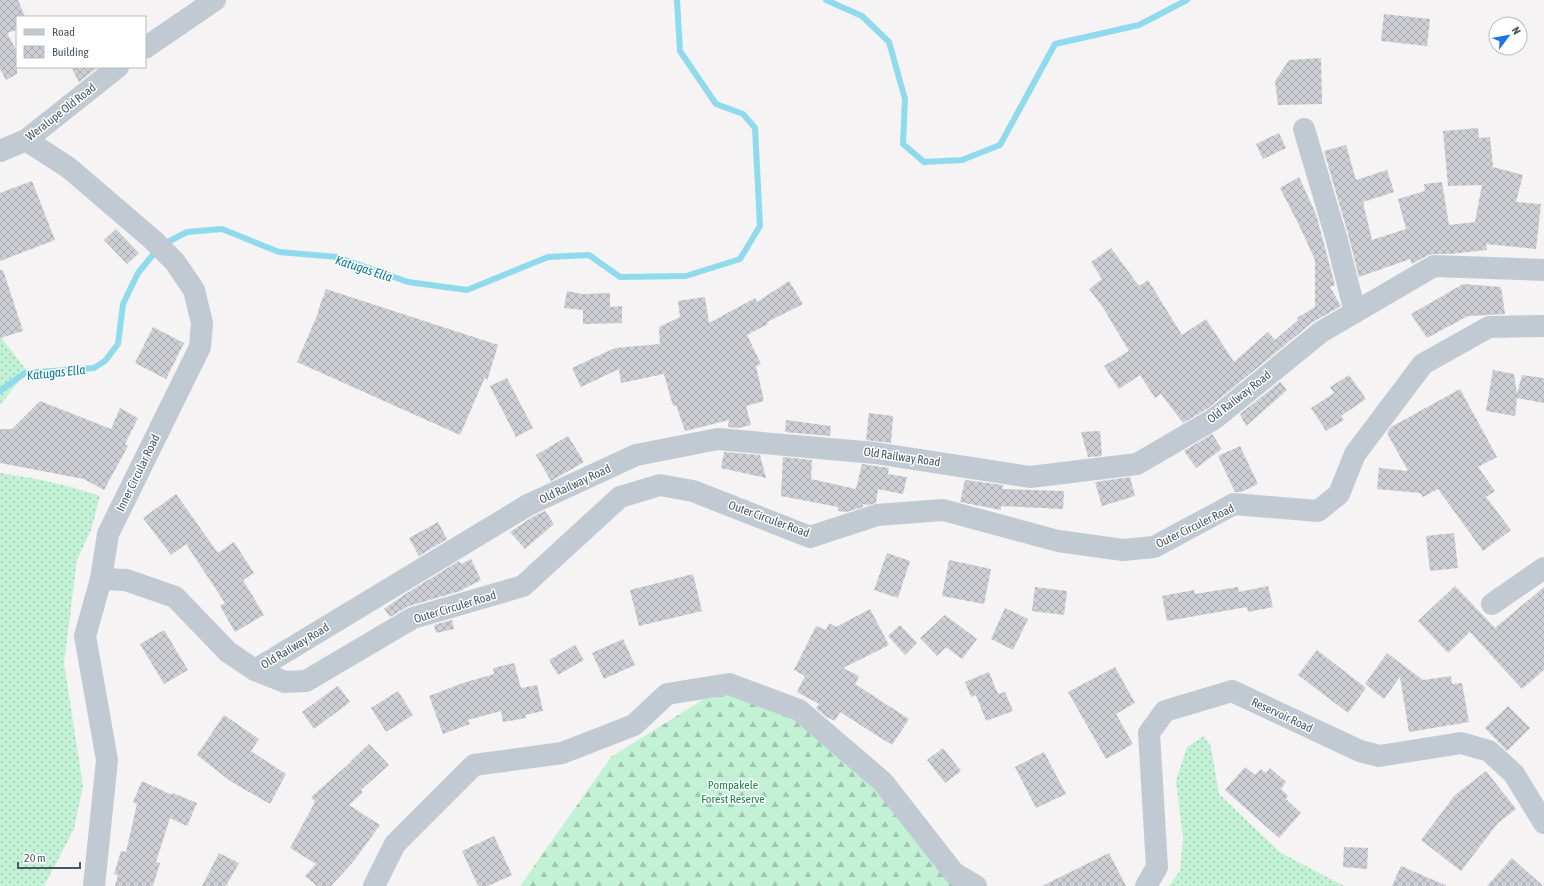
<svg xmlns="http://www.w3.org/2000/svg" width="1544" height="886" font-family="'Asap Condensed',sans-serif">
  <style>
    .grass { fill: url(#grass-dots) }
    .forest { fill: url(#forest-firs) }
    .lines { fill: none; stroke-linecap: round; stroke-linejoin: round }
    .stream { stroke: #90daee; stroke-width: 6 }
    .building { fill: url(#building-cross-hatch) }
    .minor { stroke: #c1cad2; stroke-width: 22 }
    .labels { text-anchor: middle; stroke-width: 3; stroke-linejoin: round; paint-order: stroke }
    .street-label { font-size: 12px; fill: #4a5661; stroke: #fff }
    .park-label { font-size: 12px; fill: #17864f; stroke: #fff }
    .water-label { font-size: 13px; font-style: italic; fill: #0c7c9b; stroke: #fff }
  </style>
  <defs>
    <pattern id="grass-dots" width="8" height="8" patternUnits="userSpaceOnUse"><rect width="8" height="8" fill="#c3f1d5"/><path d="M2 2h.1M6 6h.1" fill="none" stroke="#a0c6b0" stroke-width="1.8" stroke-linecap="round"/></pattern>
    <pattern id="forest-firs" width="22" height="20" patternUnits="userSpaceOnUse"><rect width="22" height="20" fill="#c3f1d5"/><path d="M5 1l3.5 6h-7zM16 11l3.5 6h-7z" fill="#a0c6b0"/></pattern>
    <pattern id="building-cross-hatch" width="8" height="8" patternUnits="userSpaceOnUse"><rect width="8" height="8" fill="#cdcfd5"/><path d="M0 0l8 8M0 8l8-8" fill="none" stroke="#a8abb0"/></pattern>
  </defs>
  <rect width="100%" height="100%" fill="#f5f3f3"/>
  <!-- grass -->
  <g class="grass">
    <polygon points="0,336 27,371 0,405"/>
    <polygon points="0,473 37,479 71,487 100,496 91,530 77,560 64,663 83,786 74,829 44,886 0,886"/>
    <polygon points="1204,736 1211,747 1219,794 1281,853 1344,886 1169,886 1180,871 1183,838 1176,781 1187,747"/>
  </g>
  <!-- forest -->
  <polygon class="forest" points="731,682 824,737 976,886 520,886 611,757"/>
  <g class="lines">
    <!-- stream -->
    <g class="stream">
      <polyline points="826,0 862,16 889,42 905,99 903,144 924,162 962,160 1000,145 1055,44 1139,25 1187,0"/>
      <polyline points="0,391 25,373 94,368 105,361 118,344 123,304 138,273 160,246 187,232 222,229 279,252 337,257 408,282 467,290 548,257 589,255 620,277 686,276 740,259 760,226 755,128 743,114 716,104 680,51 677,0"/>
    </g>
  </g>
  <!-- building -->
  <g class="building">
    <polygon points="0,0 18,0 25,17 17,17 17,30 7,33 17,52 17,74 6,80 0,69"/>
    <polygon points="1384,14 1430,19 1427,46 1381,41"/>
    <polygon points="1321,58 1322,104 1278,105 1275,81 1289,60"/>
    <polygon points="71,67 98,67 79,82"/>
    <polygon points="1478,128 1479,138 1490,137 1493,167 1523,175 1516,202 1541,204 1536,249 1486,244 1487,250 1450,254 1434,254 1428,255 1412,264 1410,259 1359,277 1348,234 1324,151 1346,145 1356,180 1387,170 1394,192 1363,202 1372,240 1406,229 1398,199 1425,191 1424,184 1442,182 1449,225 1475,222 1482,185 1448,186 1443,131"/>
    <polygon points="1279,133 1286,148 1263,159 1256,144"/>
    <polygon points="1299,177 1316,214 1335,285 1330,287 1341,306 1313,322 1207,409 1183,423 1161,394 1155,398 1140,375 1119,389 1104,366 1129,351 1102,306 1089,289 1102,279 1091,262 1111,248 1139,286 1148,280 1182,335 1206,319 1234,362 1268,332 1275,340 1298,320 1297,318 1315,307 1315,260 1300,227 1280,188"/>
    <polygon points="32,181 55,240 0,261 0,193"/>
    <polygon points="116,229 139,253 127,264 104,240"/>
    <polygon points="0,270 3,270 23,331 0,338"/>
    <polygon points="789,281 803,304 767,322 768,324 747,335 761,364 756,366 764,401 746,406 751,425 738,428 728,427 729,420 685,431 676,405 673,406 664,374 621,383 619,369 581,387 572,368 615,348 660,344 659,327 680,317 678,301 705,297 709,323 755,298 757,302"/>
    <polygon points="1463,284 1501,287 1505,314 1468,316 1427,338 1411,314"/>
    <polygon points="326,289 498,345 487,381 485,377 460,435 297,362 319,311 318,311"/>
    <polygon points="567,291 582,294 610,293 610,307 622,306 622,323 583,324 583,310 564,308"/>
    <polygon points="153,327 184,343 166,379 135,363"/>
    <polygon points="1493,370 1514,374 1517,394 1522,375 1544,378 1544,403 1517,398 1515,416 1486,411"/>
    <polygon points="1349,375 1366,399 1341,416 1344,420 1326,431 1311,408 1334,393 1330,387"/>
    <polygon points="507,378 533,428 516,437 490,386"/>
    <polygon points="1280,382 1287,390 1246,426 1240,414"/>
    <polygon points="1460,389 1497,457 1478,467 1495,491 1486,497 1511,530 1483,551 1438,489 1423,497 1420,493 1377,489 1379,468 1408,471 1387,433 1391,427"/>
    <polygon points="40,401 111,429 120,408 138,418 125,444 128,446 104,490 84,479 0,463 0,429 12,429"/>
    <polygon points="869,413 893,416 891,443 866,440"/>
    <polygon points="786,420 831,426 830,436 785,432"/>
    <polygon points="1100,431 1102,456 1088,457 1081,432"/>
    <polygon points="1212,434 1222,449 1196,468 1184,451"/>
    <polygon points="568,436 584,462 551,481 536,455"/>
    <polygon points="1240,446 1258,484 1241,492 1235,492 1218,456"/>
    <polygon points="724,452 760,455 766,478 721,468"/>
    <polygon points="783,457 812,460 811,479 856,489 862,464 889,468 888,474 907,477 903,494 878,489 876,503 868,505 863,504 863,507 846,512 838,511 838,507 781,496"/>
    <polygon points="1130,477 1135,496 1102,506 1095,482"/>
    <polygon points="965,480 1003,485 1002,489 1064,491 1063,509 1001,506 1001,510 960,502"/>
    <polygon points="176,494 218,553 234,542 254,573 243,580 264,615 235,632 220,606 225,603 186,544 171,555 143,518"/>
    <polygon points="545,511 554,524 525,549 510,532 534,516"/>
    <polygon points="438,522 447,539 419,556 409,538"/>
    <polygon points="1454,533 1458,568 1430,571 1426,536"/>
    <polygon points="887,553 910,561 898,598 874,590"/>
    <polygon points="471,559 481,580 460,591 409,606 390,617 384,609 407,593 459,561 461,564"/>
    <polygon points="949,560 991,569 984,604 942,596"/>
    <polygon points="693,574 702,611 639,626 630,590"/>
    <polygon points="1268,586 1273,607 1248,612 1247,607 1167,621 1162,596 1194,590 1195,594 1238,587 1239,592"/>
    <polygon points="1455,586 1495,628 1544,587 1544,670 1522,689 1470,632 1448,653 1418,621"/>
    <polygon points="1035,587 1067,591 1064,615 1032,611"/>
    <polygon points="1005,608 1028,619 1013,650 991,639"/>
    <polygon points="870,609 889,645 843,668 859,676 855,684 909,719 892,745 840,712 835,721 825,716 816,708 819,704 797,692 805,676 794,670 816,626 826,630 829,623 836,627"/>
    <polygon points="945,615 977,639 962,659 946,647 937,656 920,638"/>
    <polygon points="452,620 454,629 436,633 434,625"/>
    <polygon points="900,625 917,643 905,655 888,636"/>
    <polygon points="164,630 188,670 164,684 140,644"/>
    <polygon points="623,639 635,665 604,679 592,653"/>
    <polygon points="575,645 584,660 558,675 549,660"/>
    <polygon points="1317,650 1366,688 1348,713 1298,675"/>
    <polygon points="1387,653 1423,680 1451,676 1452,684 1462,683 1469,722 1409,732 1400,677 1384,699 1365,684"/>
    <polygon points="514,663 521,688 537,685 543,711 525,715 526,718 503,722 501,711 468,720 470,724 443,734 429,696 463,683 494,674 493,668"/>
    <polygon points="1115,667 1135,703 1116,714 1133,744 1106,759 1068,692"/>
    <polygon points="989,672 998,694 1005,692 1013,711 986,721 976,695 971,697 965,682"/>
    <polygon points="338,686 350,702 314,729 302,712"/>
    <polygon points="398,691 413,715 386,732 371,708"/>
    <polygon points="1508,706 1530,728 1507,751 1485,728"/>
    <polygon points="224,715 259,739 251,751 286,774 270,804 230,781 197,755"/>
    <polygon points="369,744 389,765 361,790 363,792 349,805 380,825 353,862 331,886 317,886 305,876 316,864 290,848 315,802 311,797 351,762 350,762"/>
    <polygon points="943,748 961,771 945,783 927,760"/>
    <polygon points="1044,752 1066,794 1036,808 1015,767"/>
    <polygon points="1245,767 1255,775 1261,769 1266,773 1270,768 1286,782 1281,789 1288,796 1286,799 1301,813 1279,838 1225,790"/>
    <polygon points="1486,771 1516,809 1498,823 1461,871 1421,840 1455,795"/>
    <polygon points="142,781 172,795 173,793 197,803 187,826 170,818 156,862 160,863 153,886 115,886 118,875 114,874 121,851 126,852 137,804 133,802"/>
    <polygon points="494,836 512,875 488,886 478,886 462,851"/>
    <polygon points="1344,847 1368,848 1367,869 1343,867"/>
    <polygon points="219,853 239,863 226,886 202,886"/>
    <polygon points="1109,853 1126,886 1042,886"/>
    <polygon points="1512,858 1543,886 1487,886"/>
    <polygon points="1401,866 1447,886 1392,886"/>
  </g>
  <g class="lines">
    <!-- minor -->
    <g class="minor">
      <polyline points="145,48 215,0"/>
      <polyline points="1304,129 1336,237 1355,312"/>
      <polyline points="26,140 69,168 153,240 175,262 194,290 202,323 200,347 108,534 101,579 85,636 107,760 94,886"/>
      <polyline points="0,151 26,140 118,67"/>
      <polyline points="101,579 126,580 175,597 228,652 255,670 285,682 306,681 413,618 523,586 620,497 660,485 693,491 810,537 877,515 943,510 1058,541 1123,550 1154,547 1234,504 1318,511 1339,494 1355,454 1423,364 1489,327 1544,326"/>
      <polyline points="1492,604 1544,568"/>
      <polyline points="255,670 528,505 636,455 718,439 875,453 1030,477 1137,464 1214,419 1321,332 1434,266 1544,270"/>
      <polyline points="374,886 395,844 474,765 562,753 634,725 667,694 729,684 799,710 883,782 954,873 976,886"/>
      <polyline points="1146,886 1157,867 1149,733 1165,711 1232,691 1360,751 1379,756 1461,743 1489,751 1514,774 1544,823"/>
    </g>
  </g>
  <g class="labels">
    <!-- street labels -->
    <g class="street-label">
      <text transform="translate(61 112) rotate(-38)" y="4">Weralupe Old Road</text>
      <text transform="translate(1239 397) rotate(-38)" y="4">Old Railway Road</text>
      <text transform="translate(902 457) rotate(8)" y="4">Old Railway Road</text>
      <text transform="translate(138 473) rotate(-64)" y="4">Inner Circular Road</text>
      <text transform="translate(575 484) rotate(-25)" y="4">Old Railway Road</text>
      <text transform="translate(769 519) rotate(20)" y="4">Outer Circuler Road</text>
      <text transform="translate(1195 526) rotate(-26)" y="4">Outer Circuler Road</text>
      <text transform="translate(455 607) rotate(-17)" y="4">Outer Circuler Road</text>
      <text transform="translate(295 646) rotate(-31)" y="4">Old Railway Road</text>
      <text transform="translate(1282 715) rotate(25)" y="4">Reservoir Road</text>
    </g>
    <!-- park labels -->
    <g class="park-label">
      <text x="733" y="789">Pompakele<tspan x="733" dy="14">Forest Reserve</tspan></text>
    </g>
    <!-- water labels -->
    <g class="water-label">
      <text transform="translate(364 268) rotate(18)" y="5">Katugas Ella</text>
      <text transform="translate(56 372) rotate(-6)" y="5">Katugas Ella</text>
    </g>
  </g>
  <!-- legend -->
  <rect x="16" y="16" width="130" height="52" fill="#ffffff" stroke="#b7bbc0"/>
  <rect x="24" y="29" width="20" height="6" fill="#c1cad2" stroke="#b7bbc0"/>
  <text x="52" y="36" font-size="12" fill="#4a5661">Road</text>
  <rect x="24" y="46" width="20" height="12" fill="url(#building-cross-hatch)" stroke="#b7bbc0"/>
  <text x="52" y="56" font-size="12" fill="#4a5661">Building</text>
  <!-- north arrow -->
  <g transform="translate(1508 36) rotate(58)"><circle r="19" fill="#ffffff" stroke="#b7bbc0"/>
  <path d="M0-3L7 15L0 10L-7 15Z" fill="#1a73e8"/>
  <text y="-6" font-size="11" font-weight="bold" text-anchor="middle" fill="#4a5661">N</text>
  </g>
  <!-- scale -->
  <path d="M18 862v6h62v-6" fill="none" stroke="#4a5661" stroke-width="2"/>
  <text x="24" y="862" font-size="12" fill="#4a5661" stroke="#ffffff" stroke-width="3" paint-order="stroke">20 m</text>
</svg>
